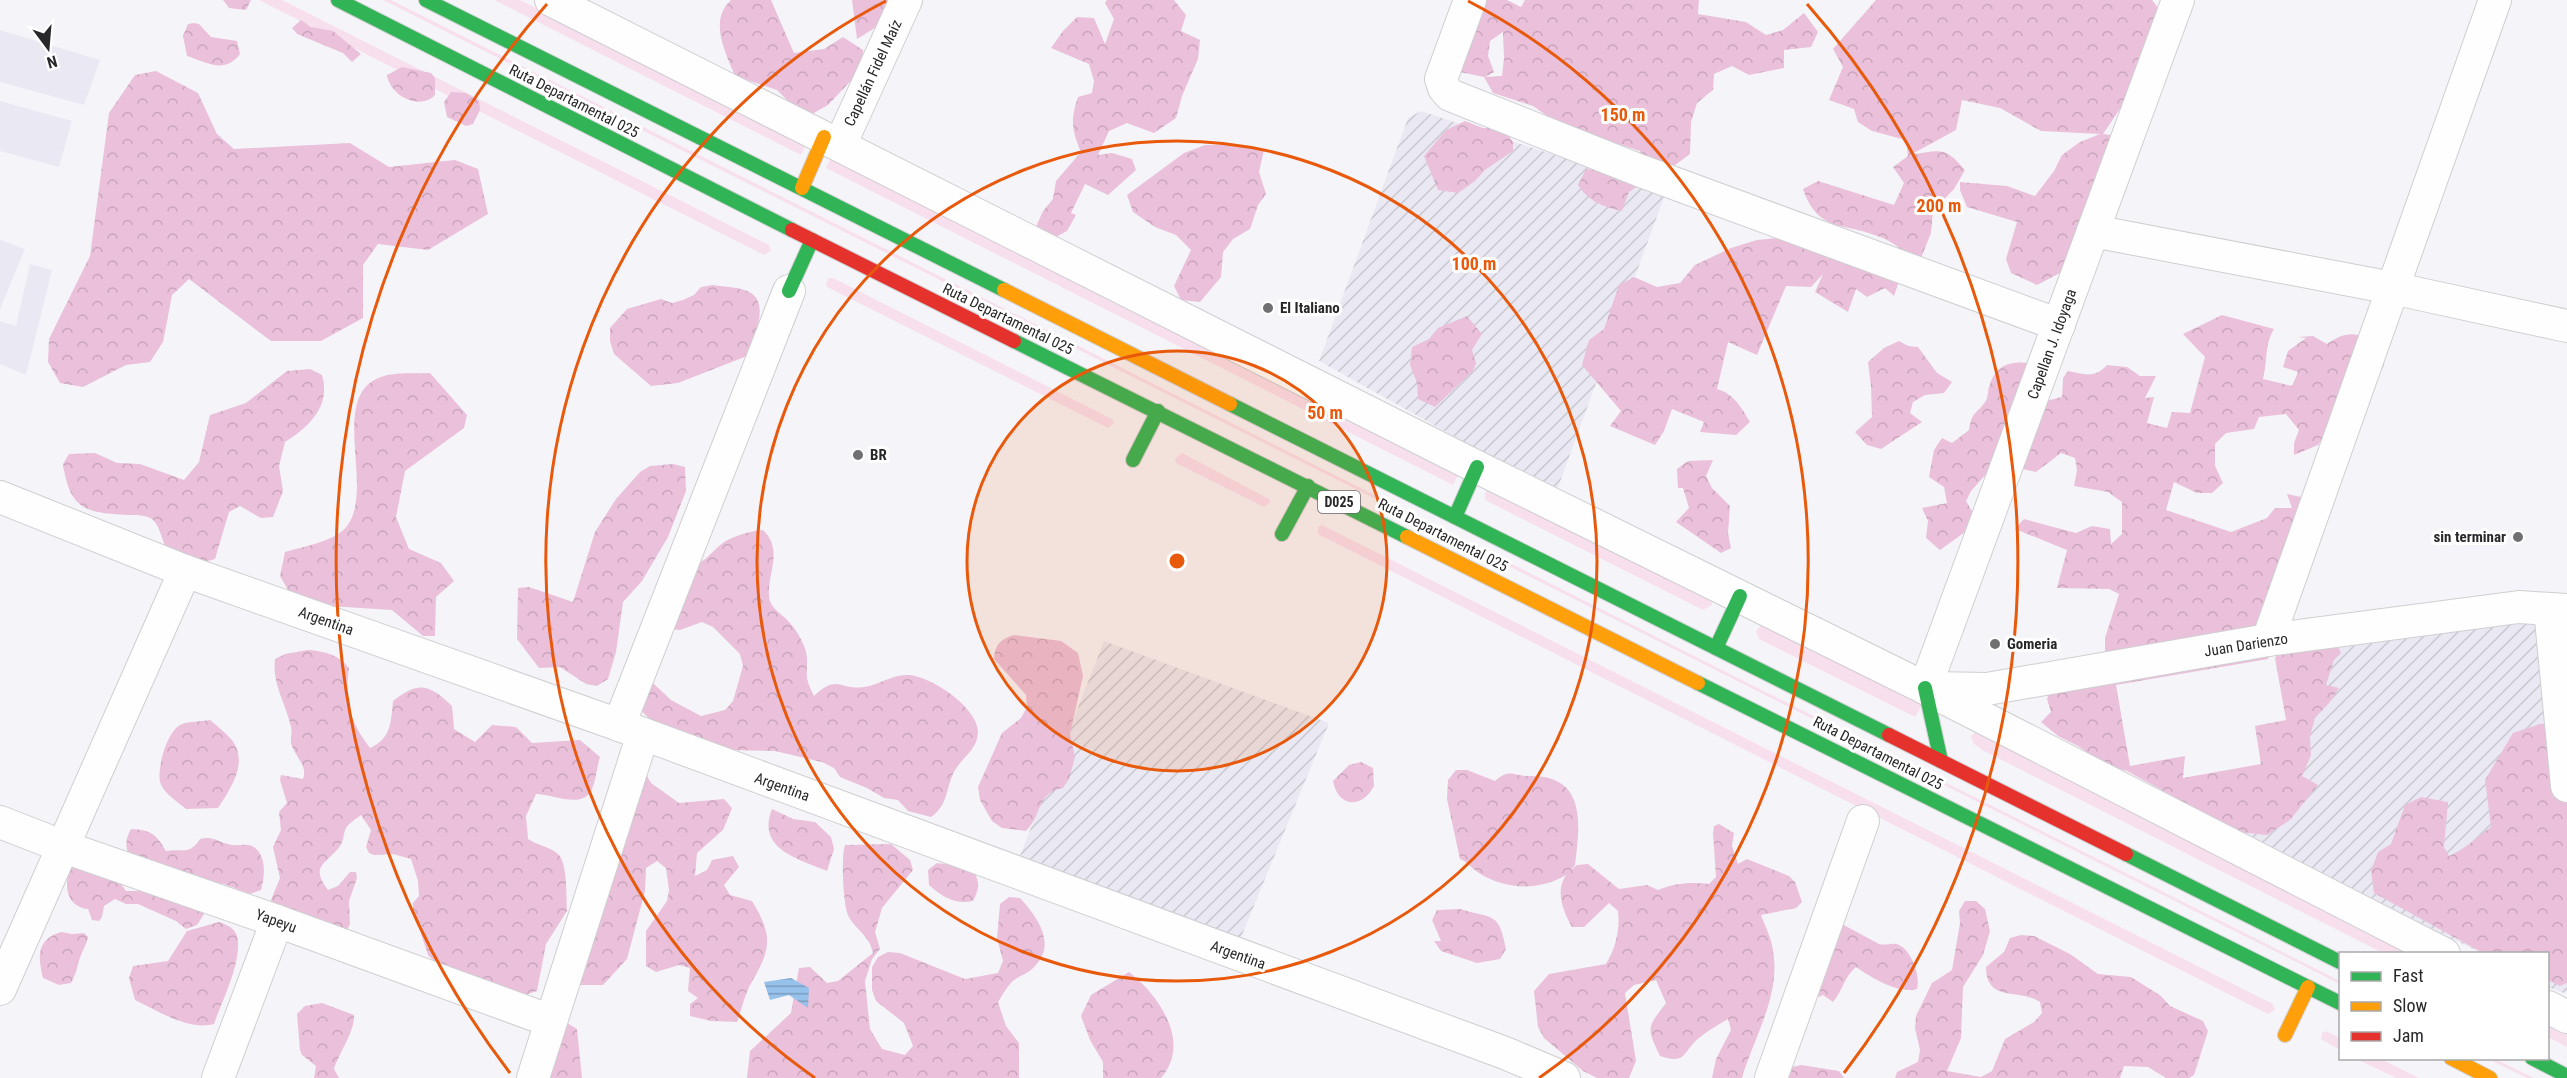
<svg xmlns="http://www.w3.org/2000/svg" width="2567" height="1078" font-family="'Roboto Condensed',sans-serif">
  <style>
    .built { fill: #eae9f3 }
    .industrial { fill: url(#industrial-furrows) }
    .green { fill: #f7dfed }
    .forest { fill: url(#forest-crowns); fill-rule: evenodd }
    .water { fill: url(#water-rules) }
    .lines { fill: none; stroke-linecap: round; stroke-linejoin: round }
    .street-casing { stroke: #cfcfd2; stroke-width: 34 }
    .fast-casing { stroke: #cfcfd2; stroke-width: 16 }
    .slow-casing { stroke: #cfcfd2; stroke-width: 16 }
    .jam-casing { stroke: #cfcfd2; stroke-width: 16 }
    .street { stroke: #fefefe; stroke-width: 32 }
    .fast { stroke: #30b455; stroke-width: 14 }
    .slow { stroke: #ff9f0a; stroke-width: 14 }
    .jam { stroke: #e5322d; stroke-width: 14 }
    .ring { fill: none; stroke: #e8590c; stroke-width: 3 }
    .poi-dot { fill: #706f72; stroke: #fff; stroke-width: 2 }
    .labels { text-anchor: middle; stroke-width: 6; stroke-linejoin: round; paint-order: stroke }
    .shield { fill: #fff; stroke: #68686a; stroke-width: 1.5 }
    .shield-label { font-size: 14px; font-weight: bold; fill: #28272a }
    .street-label { font-size: 15px; fill: #28272a; stroke: #fff }
    .poi-label { font-size: 15px; font-weight: bold; fill: #28272a; stroke: #fff; text-anchor: start }
    .centre { fill: #e8590c; stroke: #fff; stroke-width: 3 }
    .ring-label { font-size: 18px; text-anchor: middle; font-weight: bold; fill: #e8590c; stroke: #fff; stroke-width: 6; stroke-linejoin: round; paint-order: stroke }
  </style>
  <defs>
    <pattern id="industrial-furrows" width="10" height="10" patternUnits="userSpaceOnUse" patternTransform="scale(1.5)"><rect width="10" height="10" fill="#eae9f3"/><path d="M-1 1l2-2M0 10L10 0M9 11l2-2" fill="none" stroke="#c9c8d0"/></pattern>
    <pattern id="forest-crowns" width="20" height="18" patternUnits="userSpaceOnUse" patternTransform="scale(1.5)"><rect width="20" height="18" fill="#eac0da"/><path d="M2 6a3 3 0 1 1 6 0M12 15a3 3 0 1 1 6 0" fill="none" stroke="#c9a5bb"/></pattern>
    <pattern id="water-rules" width="6" height="5" patternUnits="userSpaceOnUse" patternTransform="scale(1.5)"><rect width="6" height="5" fill="#96c1eb"/><path d="M0 2.5h6" fill="none" stroke="#7a9dbf"/></pattern>
  </defs>
  <rect width="100%" height="100%" fill="#f5f5f9"/>
  <!-- built -->
  <g class="built">
    <polygon points="0,30 100,60 84,105 0,82"/>
    <polygon points="0,101 72,121 59,167 0,151"/>
    <polygon points="0,240 25,249 0,309"/>
    <polygon points="30,264 52,270 26,375 0,364 0,321 16,326"/>
  </g>
  <!-- industrial -->
  <g class="industrial">
    <polygon points="1421,111 1666,192 1556,493 1319,361 1408,118"/>
    <polygon points="2518,621 2537,626 2567,907 2567,992 2564,993 2548,987 2548,954 2481,953 2238,832 2335,648"/>
    <polygon points="1104,641 1329,723 1238,945 1019,858"/>
  </g>
  <!-- green -->
  <g class="green">
    <polygon points="259,0 282,0 769,245 771,251 764,255"/>
    <polygon points="383,0 391,0 2340,981 2340,984"/>
    <polygon points="494,0 520,0 806,144 801,155"/>
    <polygon points="832,156 1459,473 1453,485 826,168"/>
    <polygon points="829,278 833,278 1112,419 1114,423 1108,428 827,287 826,283"/>
    <polygon points="1182,453 1269,499 1270,502 1264,507 1176,463 1175,459"/>
    <polygon points="1488,488 1710,597 1712,605 1703,610 1485,500 1485,494"/>
    <polygon points="1322,525 2273,1004 2275,1010 2268,1014 1318,534 1318,527"/>
    <polygon points="1761,625 1922,705 1915,717 1759,639 1756,631"/>
    <polygon points="1974,733 1980,733 2418,953 2383,953 1982,750 1974,744 1971,737"/>
    <polygon points="2548,1019 2567,1029 2567,1047 2548,1037"/>
    <polygon points="2326,1031 2340,1038 2340,1050 2321,1039 2322,1033"/>
    <polygon points="2357,1059 2381,1059 2419,1078 2396,1078"/>
    <polygon points="2488,1059 2495,1059 2534,1078 2527,1078"/>
  </g>
  <!-- forest -->
  <g class="forest">
    <polygon points="223,0 251,0 246,10 229,8"/>
    <path d="M731 0H771L794 53 824 49 843 37 863 50 862 69 828 105 805 118 777 90 735 76C726 53 708 21 731 0Z"/>
    <polygon points="852,0 900,0 894,16 857,39"/>
    <path d="M1107 0H1174L1186 15 1181 31 1200 40 1198 59 1182 96 1176 118 1154 133 1127 123 1109 131 1098 155 1112 153 1132 159 1136 170 1108 195 1085 184 1071 213 1076 215 1067 231 1052 239 1035 229 1043 211 1053 199 1056 181 1081 152C1072 130 1070 120 1078 97L1092 93 1094 81 1089 64 1051 48 1063 31 1077 17 1094 18 1105 44 1114 19 1105 3Z"/>
    <path d="M1486 0H1507L1521 7 1525 0H1699L1698 14 1746 22 1766 35 1783 30 1804 13 1818 32 1811 47 1784 50V68L1749 75 1732 66 1714 74 1713 90 1697 103 1691 122 1690 154 1667 171 1645 167 1640 151 1560 125 1533 106 1493 93 1484 77 1455 71 1469 17 1480 23 1477 11ZM1503 32 1504 59 1502 76 1485 77 1494 72 1488 56 1490 41Z"/>
    <path d="M1876 0H2152L2174 29 2103 134 2119 136 2099 197 2084 209 2096 223 2060 273 2037 285 2011 273 2006 259 2017 222 1967 207 1960 190V182L2007 186 2035 196 2054 171 2062 155 2080 142 2100 134 2041 131 2000 108 1962 100 1956 130 1912 154C1941 151 1944 145 1965 170L1954 189 1933 211 1931 233 1919 263C1907 254 1894 242 1880 237 1844 222 1818 233 1803 189L1818 181 1894 205 1904 183 1893 167 1908 156 1906 140 1872 131 1858 122 1854 109 1829 100 1843 67 1833 49Z"/>
    <polygon points="301,20 311,27 333,31 361,54 352,62 343,53 297,34 292,28"/>
    <path d="M194 23 199 24 211 37 237 41 240 54C225 74 208 63 187 56L183 36 188 24Z"/>
    <path d="M402 67 431 73 435 78V95C420 111 390 96 387 75Z"/>
    <polygon points="156,71 198,93 217,134 234,149 350,143 389,167 455,160 478,169 488,214 428,250 378,244 363,265 363,318 321,341 271,341 189,279 172,295 163,342 150,362 126,365 83,387 60,383 48,362 49,339 90,256 109,113 135,75"/>
    <polygon points="451,92 466,93 479,101 480,110 473,124 466,126 447,117 444,102"/>
    <polygon points="1465,121 1483,128 1503,128 1513,142 1513,151 1485,170 1475,181 1458,193 1438,190 1424,156 1446,130"/>
    <polygon points="1205,145 1227,145 1264,150 1259,172 1266,194 1258,205 1250,229 1233,239 1223,252 1221,277 1200,302 1181,300 1174,286 1191,250 1176,235 1155,227 1133,212 1127,195 1184,153"/>
    <path d="M1586 169 1603 171 1641 184 1629 192 1622 211C1603 207 1588 201 1578 185Z"/>
    <path d="M1787 237 1900 278 1894 296 1885 288 1867 297 1856 289 1848 312 1815 292 1823 274 1811 287 1786 286 1757 355 1728 342 1717 389C1733 393 1742 408 1750 422L1736 435 1700 432 1704 422 1672 409 1664 431 1655 445 1610 426 1621 411 1582 365 1589 340 1604 329 1619 285 1634 277 1657 287 1680 283 1695 265 1731 248 1757 240Z"/>
    <path d="M713 285C724 287 742 287 751 293 770 305 753 340 747 356L678 383 651 386 614 354 610 341V328L627 309 661 299 672 303 683 300 694 295 701 287Z"/>
    <path d="M2222 315 2274 329C2264 346 2268 360 2263 379L2292 386 2298 372 2283 367 2288 351 2306 338 2298 337 2313 336 2327 344C2349 328 2363 333 2383 349L2384 366 2318 445 2294 455V443L2299 430 2286 414 2259 417 2254 429 2226 433 2215 444V466L2223 483 2212 493H2197L2174 482 2166 510 2231 532 2267 518 2275 508H2292L2287 494 2315 500 2277 639 2268 659 2116 685 2130 766 2185 756 2183 778 2261 764 2255 726 2286 720 2275 658 2286 642 2333 635 2341 653 2334 660 2326 685 2339 688 2330 702 2315 718 2310 736 2311 755 2302 776 2318 785 2290 820 2267 835 2238 832 2127 771 2107 766 2078 746 2058 736 2041 722 2051 712 2047 699 2052 684 2105 658V638L2119 594 2109 589 2057 588 2067 550 2015 529 2024 519 2076 533 2092 526 2110 529 2111 544 2122 534V502L2108 492 2074 486 2077 470 2075 458 2061 453 2036 472 1996 463 1971 491 1966 501 1976 518 1965 532 1940 550 1926 538 1928 521 1922 508 1947 503 1944 487 1929 477 1934 450 1942 438 1952 443 1969 430C1972 411 1975 416 1985 402 1989 397 1987 390 1990 384 1998 361 2016 361 2036 364L2042 402 2062 397 2063 378 2068 371C2085 374 2094 379 2107 365L2127 367 2140 376H2156L2145 398 2154 397 2147 423 2167 428 2172 412 2190 413 2205 357 2183 334Z"/>
    <polygon points="1467,316 1482,334 1472,350 1476,363 1473,371 1435,407 1418,399 1417,383 1410,365 1412,347 1429,339 1438,328"/>
    <polygon points="1899,341 1908,346 1918,347 1937,373 1952,382 1944,393 1925,395 1913,402 1910,413 1922,422 1881,449 1867,445 1855,432 1872,417 1871,386 1868,362 1884,348"/>
    <path d="M310 369 322 375C331 406 310 426 285 442L279 466 283 491 273 517 261 518 240 506 229 512 215 559 204 562 165 546C162 539 159 525 153 520 147 515 138 515 131 515 88 513 70 512 63 464L69 454 95 453 117 463 140 464 184 480 199 462 210 415 246 403 287 371Z"/>
    <path d="M430 373 467 415 464 428 405 471 396 517 409 549 441 563 454 581 436 597 435 636H423L392 610 313 605 292 597 280 576 285 552C302 547 336 541 347 526 376 488 326 392 384 376 398 372 415 374 430 373Z"/>
    <polygon points="1713,460 1706,476 1712,488 1730,506 1728,533 1731,548 1721,553 1676,522 1689,508 1683,488 1678,488 1677,469 1688,461"/>
    <polygon points="673,464 685,467 686,491 668,537 642,581 623,602 616,652 608,679 597,686 586,684 560,667 539,668 517,639 518,588 529,587 573,602 595,532 616,499 640,472 650,466"/>
    <path d="M763 530C784 550 767 573 769 597 770 608 782 614 789 622 795 628 801 638 804 646 809 656 806 667 807 678 808 684 811 690 814 696 838 673 840 691 864 687 879 685 891 675 907 675 930 675 977 707 978 731 978 751 960 758 953 774 945 792 948 805 931 817L908 811 898 800 884 798 867 788 840 777 834 768 822 762 775 751 726 750 660 728 640 710 645 683 654 684 671 700 701 716 725 710 733 701 743 666 740 654 713 627 702 622 680 630 667 629 691 566C707 560 706 558 718 547 728 537 750 531 763 530Z"/>
    <path d="M1014 635 1061 641 1078 653 1083 676 1070 734 1075 757 1069 779 1063 788C1036 793 1043 814 1026 831L1002 828 992 821 980 800 978 787 1002 733 1021 718 1027 707 1026 695 994 659C995 645 1000 639 1014 635Z"/>
    <path d="M308 650C325 651 339 655 349 668 344 701 350 722 370 748 391 739 391 722 393 701 419 681 429 684 452 706L454 729 475 742 492 725 516 727 532 743 580 740 600 757C597 766 596 780 592 789 583 810 553 794 536 794L526 816 528 839C537 845 550 847 558 854 568 863 566 897 567 911L546 944 537 991 525 995 514 990 491 994 437 964 428 955 413 909V903L419 896 418 881 411 859 393 854 374 855 369 853 366 847 371 830 361 815C356 819 349 823 346 828 343 834 344 841 340 846 327 864 309 865 328 890L338 886 350 872H356L357 878 349 901 350 924 347 930 341 932 274 911 271 900 280 878 273 847 281 830 279 812 287 803 280 780 281 775 303 779C308 766 296 758 292 746 289 739 293 734 291 727 286 703 272 685 275 659L285 654Z"/>
    <path d="M210 720C217 726 225 732 231 739 250 762 230 789 218 808L186 809C178 802 163 793 160 782 157 768 167 730 182 724 190 721 201 722 210 720Z"/>
    <path d="M2559 723 2567 737V983L2560 986 2548 980V954L2483 953 2374 893 2371 871 2378 852 2391 844 2405 805 2421 797 2448 802 2444 847 2449 856C2465 849 2477 837 2491 827L2485 780 2513 733 2540 724Z"/>
    <path d="M1361 762 1373 768 1374 786C1362 809 1338 808 1333 781L1349 765Z"/>
    <path d="M1456 770H1467L1495 781C1510 768 1512 776 1529 776 1587 775 1580 824 1575 865L1570 871 1577 865 1588 864 1619 889 1647 885 1658 890C1676 883 1690 882 1709 884L1716 877 1713 833 1714 826 1719 824 1734 833 1732 846 1738 864 1747 859 1789 876 1795 882 1802 902 1796 908 1761 915C1765 926 1772 939 1773 951 1781 995 1754 1037 1742 1078H1712L1716 1059 1731 1030 1728 1019C1718 1025 1707 1031 1699 1038 1682 1052 1687 1065 1660 1056 1646 1027 1647 1028 1666 1003L1656 980 1634 985 1625 993 1636 1061 1629 1078H1597L1583 1071 1544 1038 1538 1027 1534 991 1549 974 1606 964C1616 948 1620 929 1618 911L1609 903 1584 927H1572C1563 911 1555 891 1566 875 1539 891 1506 890 1479 873 1472 869 1468 862 1460 859L1447 799 1448 780Z"/>
    <path d="M644 771 651 783 679 803 724 799 732 808 723 830 697 853 695 876 707 870 712 860 733 856 739 867 724 885 730 895 752 901C775 938 770 951 749 987 744 998 741 1011 737 1022L711 1021 690 1016V1004L698 998 688 991 690 968 679 965 656 972 646 966V931L667 901 669 890 666 868 657 861 646 868 645 891 627 959 603 985H579Z"/>
    <path d="M772 809 793 819 815 822 831 837 834 849 827 871C798 859 756 849 772 809Z"/>
    <path d="M131 829C151 830 156 834 166 851 183 848 189 856 200 839 214 835 219 843 232 845 239 846 246 843 252 846 267 854 265 876 261 890L250 894 224 884 200 881 133 862C125 850 124 841 131 829Z"/>
    <path d="M891 844 910 860 913 870 882 908 875 932 880 949 872 959 865 981 870 1029 882 1049 905 1055 913 1046 904 1023 876 1001 872 990V967L878 957 888 952 900 953 965 979 998 973 1003 961 997 938 1000 904 1009 897 1020 898C1040 920 1058 947 1031 970 1025 975 1016 977 1011 983 1006 988 1002 996 998 1002L1006 1026 1019 1043V1078H747L750 1051 791 1013 799 968 810 967 827 983 838 981 873 953C869 934 855 930 848 915 843 904 841 856 845 845Z"/>
    <path d="M937 863 971 867C980 880 980 888 973 901 956 905 942 897 929 885L928 870Z"/>
    <path d="M83 865 115 876 126 891H148L202 909 204 914 197 925 186 929 176 921 138 904H126L115 899 104 906 102 917 99 921 92 920 88 909C66 907 63 884 71 866Z"/>
    <path d="M1965 901H1976L1985 909 1990 931 1983 955 1963 987 1961 1038 1947 1071 1981 1077 1992 1071 2005 1039 2034 1022 2042 1013 2040 1002C2019 988 1986 1003 1986 967L2004 952 2010 938 2021 935 2034 936 2070 954 2098 974 2131 977 2161 996 2170 1006 2203 1021 2208 1031 2194 1075 2189 1078H2166L2148 1067 2124 1066 2120 1078H1895L1897 1072 1918 1062 1920 1050 1915 1028 1916 1016 1932 983 1952 970 1960 923 1959 911Z"/>
    <path d="M1460 909C1494 919 1499 912 1506 949L1500 959 1477 963 1441 951 1434 941H1441L1432 920 1437 910Z"/>
    <path d="M219 922C227 925 234 927 237 936 243 960 222 1001 214 1024 189 1031 158 1011 135 1000L129 978 133 966 168 961 187 931Z"/>
    <path d="M1842 924 1879 944C1886 946 1893 942 1899 945 1911 950 1921 976 1917 989 1898 994 1872 978 1856 967 1844 977 1843 990 1833 1002L1823 995 1813 999 1810 1017 1798 1018Z"/>
    <path d="M61 932 72 934 84 933 88 937C86 945 84 948 81 955 77 965 77 973 71 983L59 985 43 978C38 956 36 940 61 932Z"/>
    <path d="M1129 972C1159 995 1192 1043 1161 1078H1103V1062L1090 1040 1081 1016 1091 995Z"/>
    <path d="M322 1003 354 1015C355 1031 339 1053 334 1069L339 1078H314L316 1066 302 1055 300 1050 297 1014 305 1006Z"/>
    <polygon points="567,1023 577,1029 582,1078 530,1078 532,1052"/>
    <polygon points="1801,1065 1839,1071 1844,1078 1780,1078 1788,1068"/>
  </g>
  <!-- water -->
  <polygon class="water" points="791,978 809,988 808,1008 789,995 770,1000 764,982"/>
  <g class="lines">
    <!-- street casing -->
    <g class="street-casing">
      <g id="street">
        <polyline points="551,0 1477,467 1925,688 2444,954"/>
        <polyline points="1470,0 1441,79 1444,88 1450,95 1641,171 2059,325"/>
        <polyline points="840,145 906,0"/>
        <polyline points="2093,231 2392,288 2567,326"/>
        <polyline points="0,497 185,571 619,725 1505,1053 1564,1078"/>
        <polyline points="2550,609 2567,786"/>
        <polyline points="2268,640 2495,0"/>
        <polyline points="1925,688 2178,0"/>
        <polyline points="1932,688 1987,689 2268,640 2519,607 2567,610"/>
        <polyline points="619,725 789,291"/>
        <polyline points="0,822 64,847 277,921 551,1021"/>
        <polyline points="0,989 185,571"/>
        <polyline points="2548,1007 2567,1017"/>
        <polyline points="218,1078 277,921"/>
        <polyline points="533,1078 643,734"/>
        <polyline points="1771,1078 1863,821"/>
      </g>
    </g>
    <!-- fast casing -->
    <g class="fast-casing">
      <g id="fast">
        <polyline points="338,0 792,230"/>
        <polyline points="426,0 1004,290"/>
        <polyline points="789,291 812,240"/>
        <polyline points="1014,341 1407,537"/>
        <polyline points="1230,404 1889,735"/>
        <polyline points="1133,460 1158,411"/>
        <polyline points="1455,517 1477,467"/>
        <polyline points="1282,534 1308,486"/>
        <polyline points="1716,648 1740,596"/>
        <polyline points="1698,683 2340,1003"/>
        <polyline points="1925,688 1941,761"/>
        <polyline points="2126,854 2340,962"/>
        <polyline points="2532,1058 2567,1076"/>
      </g>
    </g>
    <!-- slow casing -->
    <g class="slow-casing">
      <g id="slow">
        <polyline points="802,188 824,137"/>
        <polyline points="1004,290 1230,404"/>
        <polyline points="1407,537 1698,683"/>
        <polyline points="2285,1035 2308,987"/>
        <polyline points="2451,1058 2490,1078"/>
      </g>
    </g>
    <!-- jam casing -->
    <g class="jam-casing">
      <g id="jam">
        <polyline points="792,230 1014,341"/>
        <polyline points="1889,735 2126,854"/>
      </g>
    </g>
    <!-- street -->
    <use href="#street" class="street"/>
    <!-- fast -->
    <use href="#fast" class="fast"/>
    <!-- slow -->
    <use href="#slow" class="slow"/>
    <!-- jam -->
    <use href="#jam" class="jam"/>
  </g>
  <!-- distance rings -->
  <circle cx="1177" cy="561" r="210" fill="#e8590c" fill-opacity=".12"/>
  <g class="ring">
    <circle cx="1177" cy="561" r="210"/>
    <circle cx="1177" cy="561" r="420"/>
    <path d="M815 1078A631 631 0 0 1 886 1M1468 1A631 631 0 0 1 1539 1078"/>
    <path d="M510 1073A841 841 0 0 1 547 4M1807 4A841 841 0 0 1 1844 1073"/>
  </g>
  <!-- markers -->
  <g class="poi-dot">
    <circle cx="1268" cy="308" r="6"/>
    <circle cx="858" cy="455" r="6"/>
    <circle cx="2518" cy="537" r="6"/>
    <circle cx="1995" cy="644" r="6"/>
  </g>
  <g class="labels">
    <!-- shield labels -->
    <rect class="shield" x="1318" y="491" width="42" height="22" rx="4.5"/>
    <g class="shield-label">
      <text x="1339" y="507">D025</text>
    </g>
    <!-- street labels -->
    <g class="street-label">
      <text transform="translate(873 73) rotate(-65)" y="5">Capellán Fidel Maíz</text>
      <text transform="translate(574 101) rotate(27)" y="5">Ruta Departamental 025</text>
      <text transform="translate(1008 319) rotate(26)" y="5">Ruta Departamental 025</text>
      <text transform="translate(2052 344) rotate(-70)" y="5">Capellan J. Idoyaga</text>
      <text transform="translate(1443 535) rotate(27)" y="5">Ruta Departamental 025</text>
      <text transform="translate(326 621) rotate(20)" y="5">Argentina</text>
      <text transform="translate(2246 645) rotate(-9)" y="5">Juan Darienzo</text>
      <text transform="translate(1878 753) rotate(27)" y="5">Ruta Departamental 025</text>
      <text transform="translate(782 787) rotate(20)" y="5">Argentina</text>
      <text transform="translate(276 921) rotate(20)" y="5">Yapeyu</text>
      <text transform="translate(1238 955) rotate(20)" y="5">Argentina</text>
    </g>
    <!-- poi labels -->
    <g class="poi-label">
      <text x="1280" y="313">El Italiano</text>
      <text x="870" y="460">BR</text>
      <text x="2506" y="542" text-anchor="end">sin terminar</text>
      <text x="2007" y="649">Gomeria</text>
    </g>
  </g>
  <circle cx="1177" cy="561" r="9" class="centre"/>
  <g class="ring-label">
    <text x="1623" y="121">150 m</text>
    <text x="1939" y="212">200 m</text>
    <text x="1474" y="270">100 m</text>
    <text x="1325" y="419">50 m</text>
  </g>
  <!-- legend -->
  <rect x="2339" y="952" width="210" height="108" fill="#ffffff" stroke="#a9a9aa" stroke-width="1.5"/>
  <rect x="2351" y="972" width="30" height="9" fill="#30b455" stroke="#a9a9aa" stroke-width="1.5"/>
  <text x="2393" y="982" font-size="18" fill="#28272a">Fast</text>
  <rect x="2351" y="1002" width="30" height="9" fill="#ff9f0a" stroke="#a9a9aa" stroke-width="1.5"/>
  <text x="2393" y="1012" font-size="18" fill="#28272a">Slow</text>
  <rect x="2351" y="1032" width="30" height="9" fill="#e5322d" stroke="#a9a9aa" stroke-width="1.5"/>
  <text x="2393" y="1042" font-size="18" fill="#28272a">Jam</text>
  <!-- north arrow -->
  <g transform="translate(48 48) rotate(164)" stroke="#ffffff" stroke-width="4.5" paint-order="stroke">
  <path d="M0-4.5L10 22L0 15L-10 22Z" fill="#28272a"/>
  <text y="-9" font-size="16" font-weight="bold" text-anchor="middle" fill="#28272a">N</text>
  </g>
</svg>
